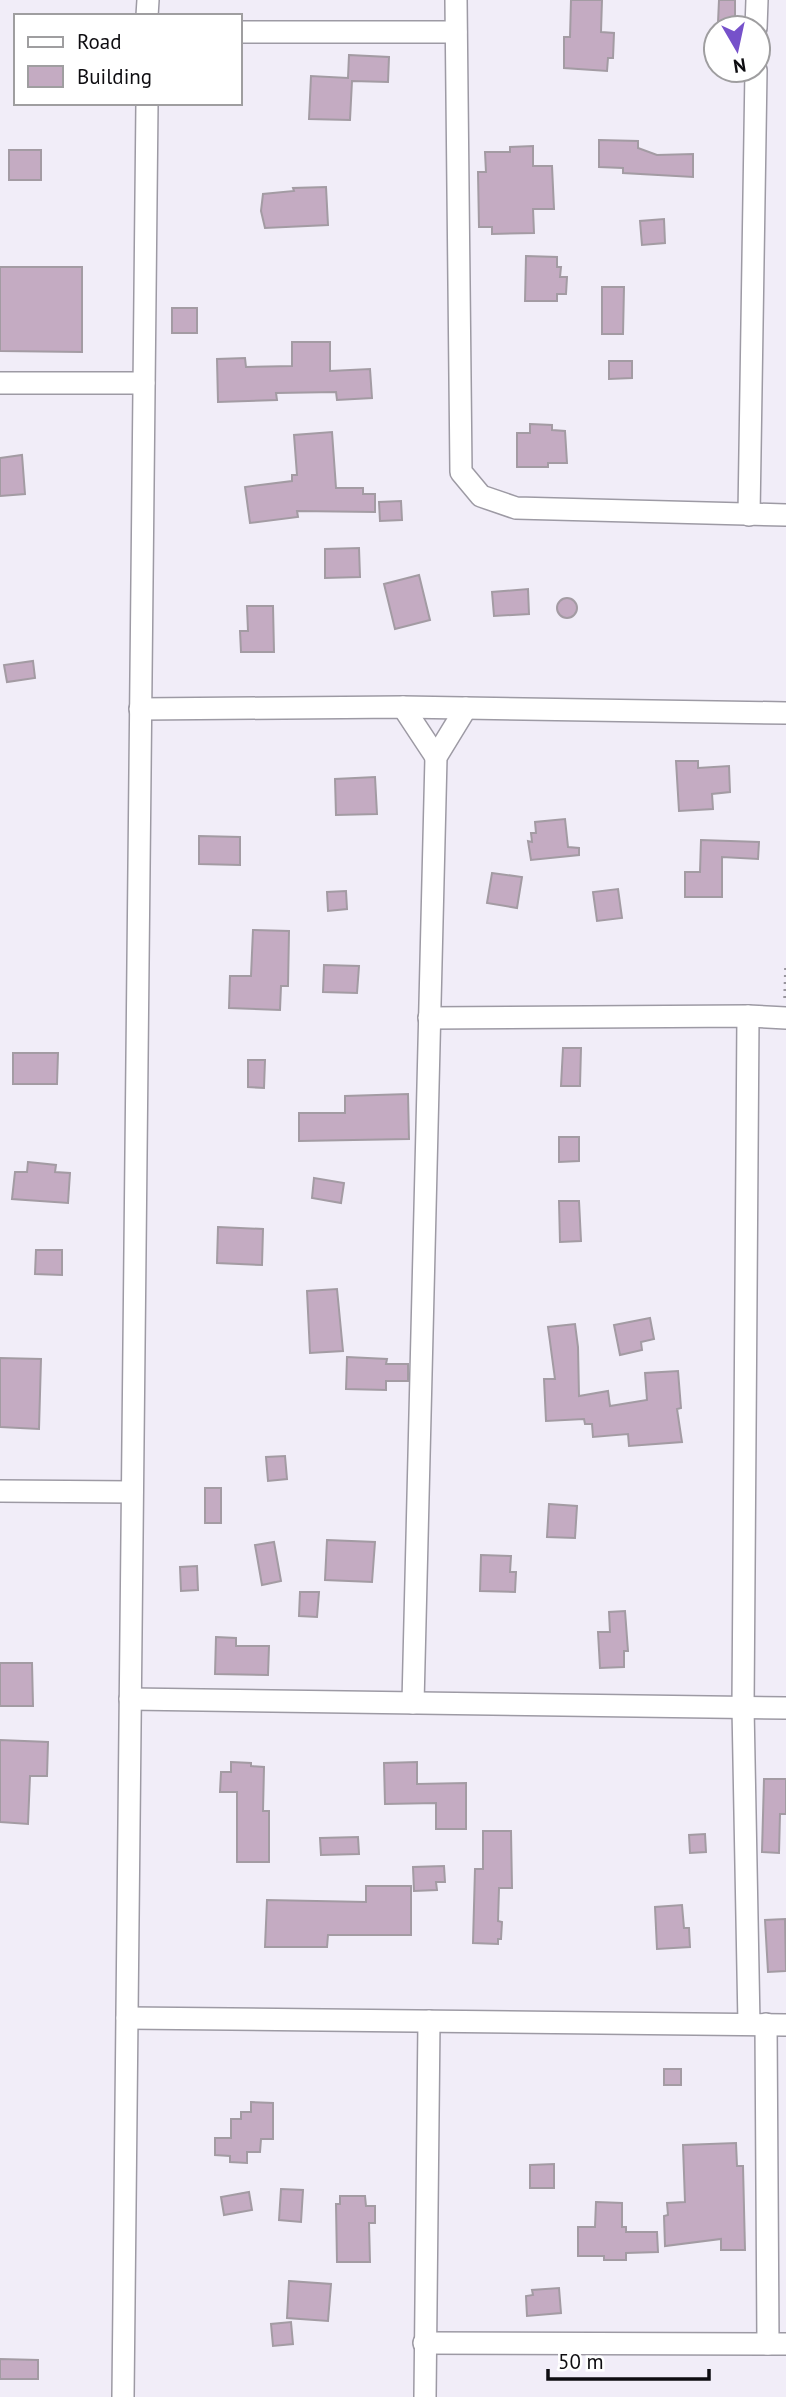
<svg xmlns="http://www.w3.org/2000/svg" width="786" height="2397" font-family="'PT Sans',sans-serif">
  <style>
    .building { fill: #c4abc2; stroke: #a39ba3; stroke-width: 2 }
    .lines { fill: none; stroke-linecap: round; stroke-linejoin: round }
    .minor-casing { stroke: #9d9aa4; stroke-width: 24 }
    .path { stroke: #98959d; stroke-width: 3.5; stroke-dasharray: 2 5; stroke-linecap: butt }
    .minor { stroke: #fff; stroke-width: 21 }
  </style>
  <rect width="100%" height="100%" fill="#f1edf8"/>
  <!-- building -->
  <g class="building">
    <polygon points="571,0 602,0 601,32 614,33 613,58 608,58 607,71 564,68 564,37 570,37"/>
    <polygon points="719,0 735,0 735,23 718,23"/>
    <polygon points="349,55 389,57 388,82 352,81 350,120 309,119 311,76 348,78"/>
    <polygon points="599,140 638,141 638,148 657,155 693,154 693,177 623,173 623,168 599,167"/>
    <polygon points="533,146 533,166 552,166 554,209 533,209 534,233 492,234 492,227 479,227 478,172 486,172 485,152 510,152 510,147"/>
    <rect x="9" y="150" width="32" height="30"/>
    <polygon points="326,187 328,225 265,228 261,211 263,194 294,191 293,188"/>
    <polygon points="664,219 665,243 642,245 640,221"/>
    <polygon points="526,256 557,257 557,267 561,267 560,277 567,277 566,294 557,294 557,301 525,301"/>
    <polygon points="0,267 82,267 82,352 0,351"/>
    <polygon points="602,287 624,287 623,334 602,334"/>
    <rect x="172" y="308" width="25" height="25"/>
    <polygon points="292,342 330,342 330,371 370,369 372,398 337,400 336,392 276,393 277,400 218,402 217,359 245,358 246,367 292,366"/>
    <polygon points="609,361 632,361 632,378 609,379"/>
    <polygon points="530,424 552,425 552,430 565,431 567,463 548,463 548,467 517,467 517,433 530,433"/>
    <polygon points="332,432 336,488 363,488 363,494 375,494 375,512 297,511 298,517 250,523 245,487 292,481 292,475 297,475 294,435"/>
    <polygon points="22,455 25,494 0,496 0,458"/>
    <polygon points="401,501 402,520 380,521 379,502"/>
    <polygon points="359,548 360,577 325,578 325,549"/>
    <polygon points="419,575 430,620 395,629 384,584"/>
    <polygon points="528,589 529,614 494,616 492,592"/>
    <circle cx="567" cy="608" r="10"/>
    <polygon points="247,606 273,606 274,652 241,652 240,631 248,631"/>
    <polygon points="33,661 35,678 7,682 4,665"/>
    <polygon points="676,761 698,761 698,768 729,766 730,792 712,794 713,809 679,811"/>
    <polygon points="375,777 377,814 336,815 335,779"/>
    <polygon points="565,819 568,847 579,848 579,855 531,860 528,841 532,842 531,833 536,833 535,822"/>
    <polygon points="199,836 240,837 240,865 199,864"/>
    <polygon points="701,840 759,842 758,859 722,857 722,897 685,897 685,872 700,872"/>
    <polygon points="492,873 522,877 517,908 487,903"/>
    <polygon points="618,889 622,918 597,921 593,892"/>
    <polygon points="346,891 347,909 328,911 327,892"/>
    <polygon points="253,930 289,931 288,986 281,986 280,1010 229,1008 230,976 251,976"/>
    <polygon points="324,965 359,966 357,993 323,992"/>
    <polygon points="563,1048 581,1048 580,1086 561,1086"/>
    <polygon points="13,1053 58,1053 57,1084 13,1084"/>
    <polygon points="248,1060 265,1060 264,1088 248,1087"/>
    <polygon points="408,1094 409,1139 299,1141 299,1113 345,1113 345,1096"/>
    <polygon points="559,1137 579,1137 579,1161 559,1162"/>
    <polygon points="28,1162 56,1165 55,1172 70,1173 68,1203 12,1199 15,1172 27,1172"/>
    <polygon points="314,1178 344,1183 341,1203 312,1198"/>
    <polygon points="559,1201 579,1201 581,1241 560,1242"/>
    <polygon points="218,1227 263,1229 262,1265 217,1263"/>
    <polygon points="36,1250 62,1250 62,1275 35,1274"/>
    <polygon points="337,1289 343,1351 310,1353 307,1291"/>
    <polygon points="650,1318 654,1339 641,1342 642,1350 620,1355 614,1325"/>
    <polygon points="575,1324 578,1347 579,1396 608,1391 610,1406 647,1400 645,1373 678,1371 681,1408 677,1409 682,1442 629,1446 628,1434 593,1437 592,1424 585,1424 584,1419 546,1421 544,1379 555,1379 548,1327"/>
    <polygon points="347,1357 387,1359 386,1364 408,1364 408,1381 386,1381 386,1390 346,1389"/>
    <polygon points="0,1358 41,1359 39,1429 0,1427"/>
    <polygon points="285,1456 287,1479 268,1481 266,1457"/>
    <rect x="205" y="1488" width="16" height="35"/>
    <polygon points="549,1504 577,1506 575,1538 547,1537"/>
    <polygon points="327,1540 375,1542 372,1582 325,1580"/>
    <polygon points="274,1542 281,1581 262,1585 255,1545"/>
    <polygon points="481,1555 511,1556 510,1572 516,1572 515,1592 480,1591"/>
    <polygon points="197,1566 198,1590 181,1591 180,1567"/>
    <polygon points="300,1592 319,1592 317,1617 299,1616"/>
    <polygon points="625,1611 628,1651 624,1651 624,1667 600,1668 598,1632 610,1632 609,1612"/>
    <polygon points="216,1637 236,1638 236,1646 269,1646 268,1675 215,1674"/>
    <polygon points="0,1663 32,1663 33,1706 0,1706"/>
    <polygon points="0,1740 48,1742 47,1776 30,1776 28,1824 0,1822"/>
    <polygon points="231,1762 251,1763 251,1766 264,1767 263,1811 269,1811 269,1862 237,1862 237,1792 220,1792 221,1772 231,1772"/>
    <polygon points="417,1762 417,1784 466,1783 466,1829 436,1829 436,1803 385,1804 384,1763"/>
    <polygon points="764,1779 786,1779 786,1814 780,1814 779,1853 762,1852"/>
    <polygon points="483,1831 511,1831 512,1888 499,1888 498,1921 502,1922 501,1939 498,1939 498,1944 473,1943 475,1869 483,1869"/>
    <polygon points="705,1834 706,1852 690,1853 689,1835"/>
    <polygon points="358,1837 359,1854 321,1855 320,1838"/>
    <polygon points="444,1866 445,1882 436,1882 437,1890 414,1891 413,1867"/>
    <polygon points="366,1886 411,1886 411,1935 328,1935 327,1947 265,1947 267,1900 366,1902"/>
    <polygon points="682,1905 684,1928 689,1928 690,1947 657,1949 655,1907"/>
    <polygon points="785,1919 786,1971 768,1972 765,1920"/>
    <rect x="664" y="2069" width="17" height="16"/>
    <polygon points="251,2102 273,2103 273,2139 261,2139 260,2152 247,2152 247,2163 230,2162 230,2156 215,2155 215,2138 231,2138 231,2119 241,2119 241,2112 251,2112"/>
    <polygon points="736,2143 737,2166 743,2166 745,2250 721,2250 721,2239 665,2246 664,2216 668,2215 667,2203 685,2202 683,2145"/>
    <polygon points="554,2164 554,2188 530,2188 530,2165"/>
    <polygon points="281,2189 303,2190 301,2222 279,2220"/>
    <polygon points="249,2192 252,2210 224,2215 221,2197"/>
    <polygon points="340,2196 365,2196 366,2206 375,2206 375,2223 369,2223 370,2262 337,2262 336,2204 340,2204"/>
    <polygon points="596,2202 622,2203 622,2227 626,2227 626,2232 657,2232 658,2252 626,2253 626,2260 604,2260 604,2256 578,2256 578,2227 595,2227"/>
    <polygon points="289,2281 331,2284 328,2321 287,2318"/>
    <polygon points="559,2288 561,2313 527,2316 526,2296 533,2295 532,2290"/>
    <polygon points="291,2322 293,2344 273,2346 271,2324"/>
    <polygon points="0,2359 38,2360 38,2379 0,2379"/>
  </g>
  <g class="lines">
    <!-- minor casing -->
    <g class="minor-casing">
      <g id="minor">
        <polyline points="456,0 461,472 481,496 516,508 786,515"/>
        <polyline points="147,16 148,0"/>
        <polyline points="756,28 757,0"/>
        <polyline points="240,32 456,32"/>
        <polyline points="0,383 144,383"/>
        <polyline points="749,515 756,70"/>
        <polyline points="403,707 436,757"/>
        <polyline points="140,709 403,707 786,713"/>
        <polyline points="748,1016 743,1707 749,2024"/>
        <polyline points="429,1018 748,1016 786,1018"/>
        <polyline points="0,1491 132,1492"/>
        <polyline points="130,1699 786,1708"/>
        <polyline points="413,1703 436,757 466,708"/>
        <polyline points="127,2018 786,2025"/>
        <polyline points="766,2024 768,2344"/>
        <polyline points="424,2343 786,2344"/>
        <polyline points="123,2397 147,103"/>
        <polyline points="425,2397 429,2021"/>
      </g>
    </g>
    <!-- path -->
    <polyline class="path" points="785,998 786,965"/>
    <!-- minor -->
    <use href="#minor" class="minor"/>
  </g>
  <!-- legend -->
  <rect x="14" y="14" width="228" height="91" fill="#ffffff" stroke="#9f9ea0" stroke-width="2"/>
  <rect x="28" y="37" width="35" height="10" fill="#ffffff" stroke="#9f9ea0" stroke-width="2"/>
  <text x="77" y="49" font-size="21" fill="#0e0d11">Road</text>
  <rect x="28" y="66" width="35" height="21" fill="#c4abc2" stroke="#9f9ea0" stroke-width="2"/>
  <text x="77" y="84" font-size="21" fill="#0e0d11">Building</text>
  <!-- north arrow -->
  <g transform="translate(737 49) rotate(171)"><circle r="33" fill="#ffffff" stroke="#9f9ea0" stroke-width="2"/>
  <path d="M0-5L12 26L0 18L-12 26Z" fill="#7651ca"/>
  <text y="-10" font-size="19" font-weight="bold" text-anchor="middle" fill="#0e0d11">N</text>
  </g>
  <!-- scale -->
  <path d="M548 2369v10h161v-10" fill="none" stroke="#0e0d11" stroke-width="3.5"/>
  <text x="558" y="2369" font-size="21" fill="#0e0d11" stroke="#ffffff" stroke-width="5" paint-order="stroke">50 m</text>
</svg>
